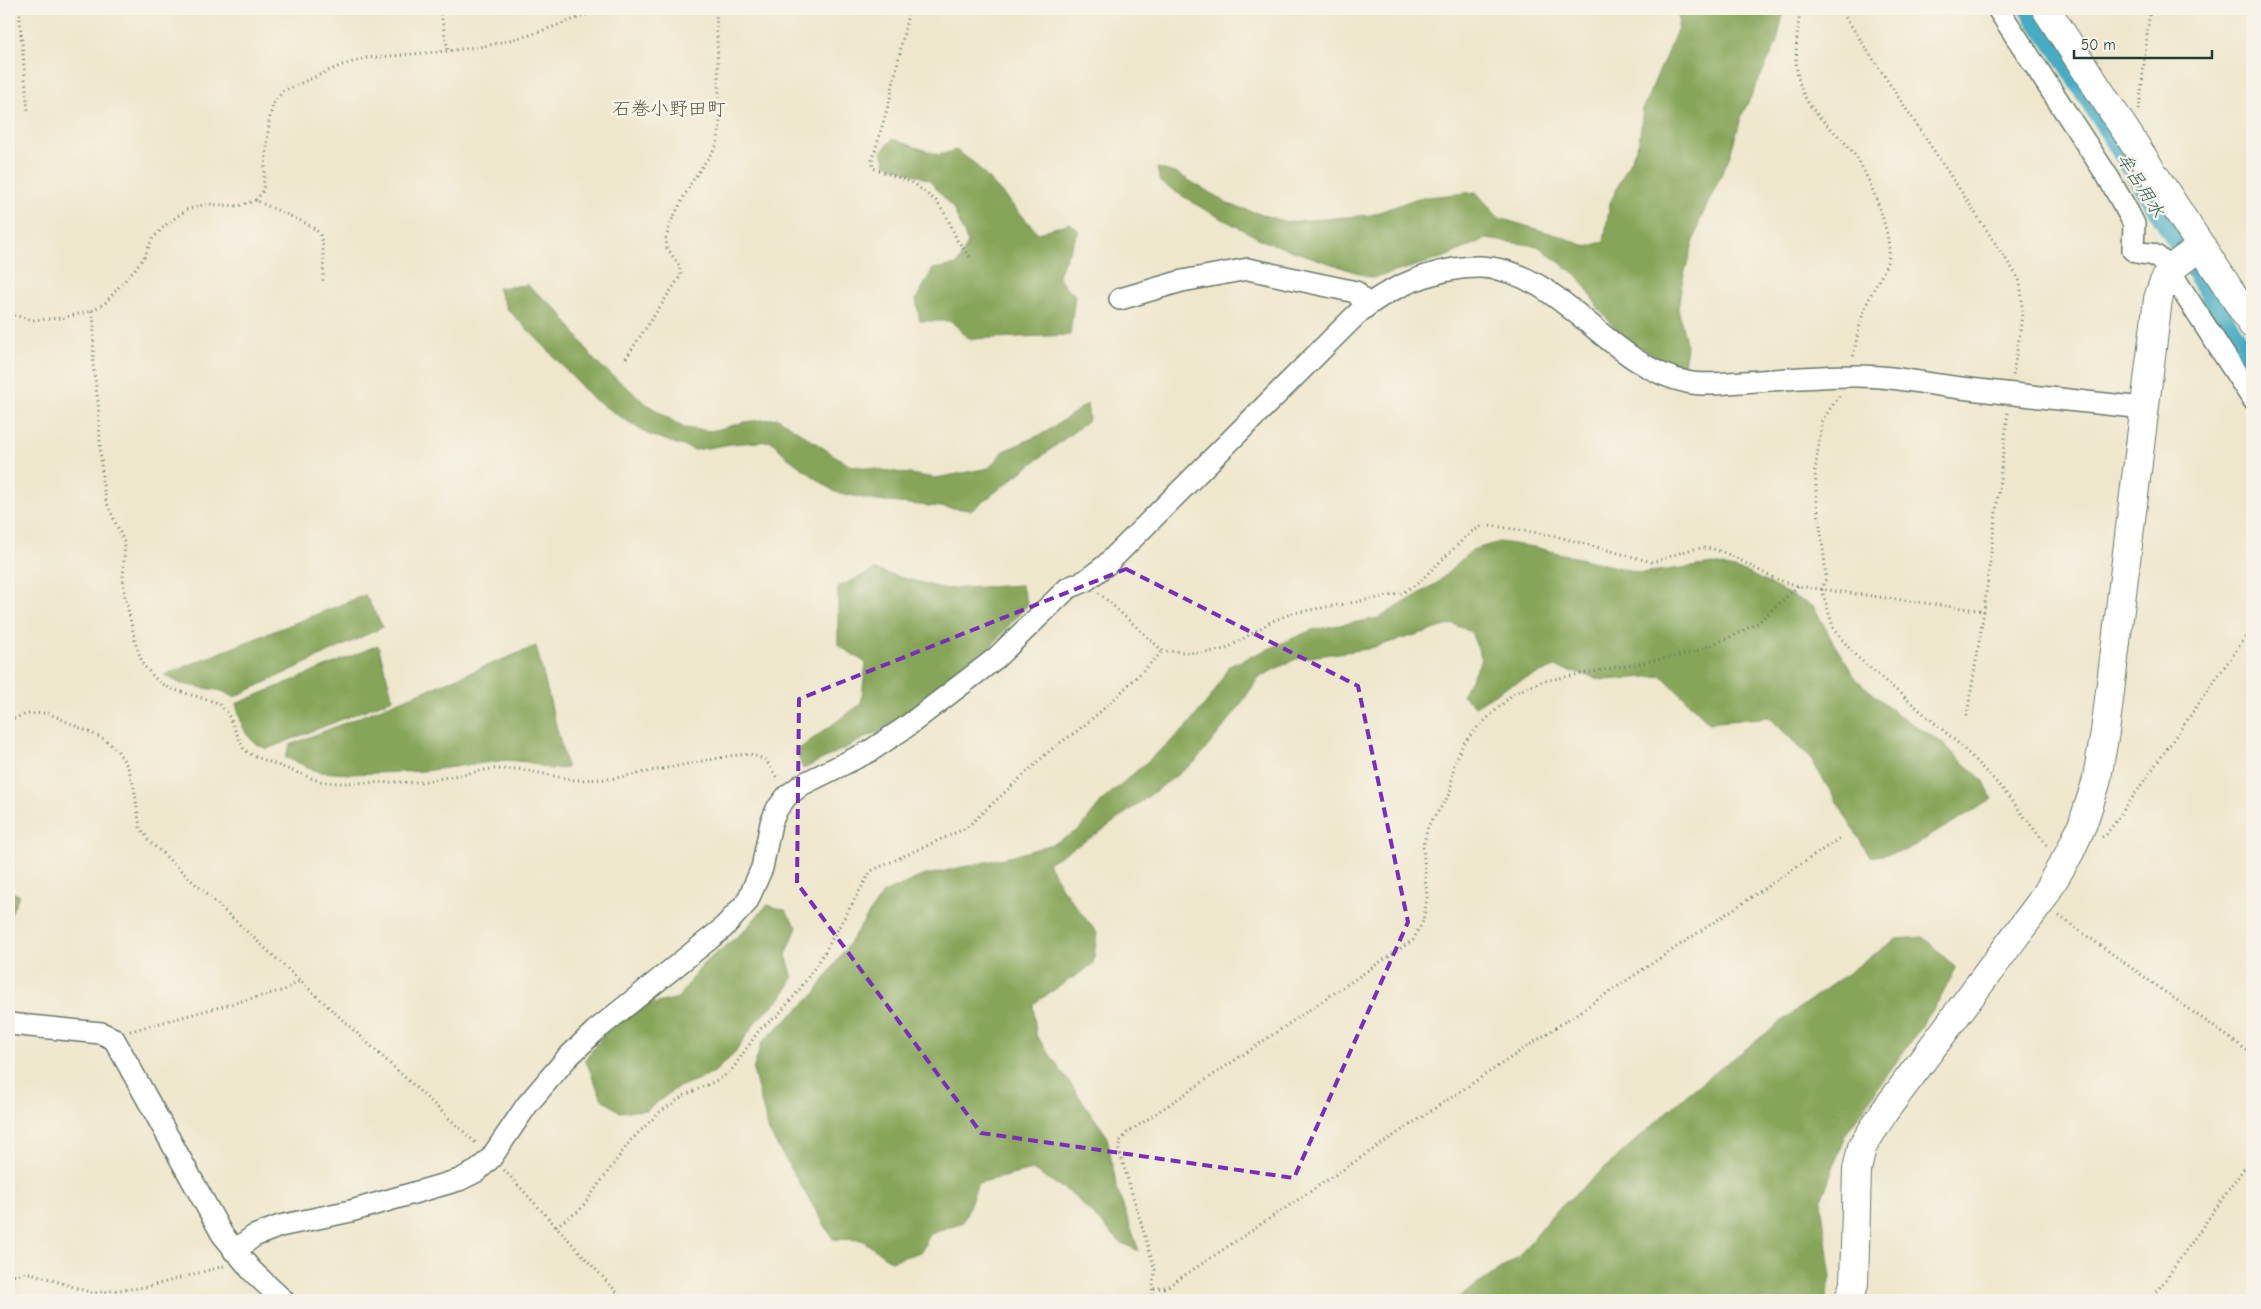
<svg xmlns="http://www.w3.org/2000/svg" width="2261" height="1309" font-family="'Comic Neue','Klee One',sans-serif">
  <style>
    .forest { fill: #86a558; stroke: #527146 }
    .lines { fill: none; stroke-linecap: round; stroke-linejoin: round }
    .canal { stroke: #44acc3; stroke-width: 19 }
    .minor-casing { stroke: #677869; stroke-width: 24 }
    .tertiary-casing { stroke: #677869; stroke-width: 30 }
    .path { stroke: #677869; stroke-width: 3; stroke-dasharray: 1 4; stroke-linecap: butt }
    .minor { stroke: #fff; stroke-width: 21 }
    .tertiary { stroke: #fff; stroke-width: 28 }
    .marked { fill: none; stroke: #7b2cbf; stroke-width: 4; stroke-dasharray: 10 6; stroke-linejoin: round }
    .labels { text-anchor: middle; stroke-width: 5; stroke-linejoin: round; paint-order: stroke }
    .water-label { font-size: 18px; font-style: italic; fill: #2a5e5f; stroke: #f7f3e8 }
    .quarter-label { font-size: 19px; fill: #5c6047; stroke: #f7f3e8 }
  </style>
  <rect width="100%" height="100%" fill="#f7f3e8"/>
  <filter id="ink" filterUnits="userSpaceOnUse"><feTurbulence type="fractalNoise" baseFrequency=".02" numOctaves="2"/><feDisplacementMap in="SourceGraphic" scale="10" xChannelSelector="R" yChannelSelector="G"/><feConvolveMatrix kernelMatrix="1 2 1 2 8 2 1 2 1" color-interpolation-filters="sRGB"/></filter>
  <filter id="wash" filterUnits="userSpaceOnUse"><feTurbulence type="fractalNoise" baseFrequency=".0096" numOctaves="4" result="noise"/><feDisplacementMap in="SourceGraphic" scale="20" xChannelSelector="R" yChannelSelector="G"/><feGaussianBlur stdDeviation="1.12" result="paint"/><feColorMatrix in="noise" values="0 0 0 0 0 0 0 0 0 0 0 0 0 0 0 0 0 1.4 0 .05"/><feComposite in="paint" operator="in"/></filter>
  <g filter="url(#wash)">
    <rect width="100%" height="100%" fill="#eee7cc"/>
    <!-- forest -->
    <g class="forest">
      <polygon points="1679,9 1784,9 1777,42 1742,115 1729,158 1700,220 1683,278 1678,308 1687,347 1684,365 1665,362 1622,337 1599,309 1580,278 1538,246 1486,239 1440,259 1373,278 1264,241 1202,208 1160,182 1157,168 1178,174 1231,205 1286,222 1371,215 1418,198 1476,192 1499,218 1560,236 1588,247 1604,241 1610,203 1639,142 1643,108 1678,28"/>
      <polygon points="892,139 939,155 956,150 974,163 1038,233 1070,223 1079,231 1058,274 1063,285 1075,295 1070,335 969,339 951,321 920,321 916,299 933,269 957,265 968,243 953,208 929,180 886,164 882,151"/>
      <polygon points="527,285 559,311 595,361 648,405 684,428 711,431 745,422 778,418 849,465 936,478 989,468 1004,451 1046,432 1087,404 1089,420 972,510 878,501 835,492 788,458 771,441 731,444 695,450 647,434 592,398 546,348 507,309 497,288"/>
      <polygon points="1499,542 1534,547 1641,573 1714,564 1746,572 1814,607 1834,644 1857,680 1897,714 1937,739 1984,781 1992,799 1905,851 1870,857 1811,759 1769,717 1709,723 1662,676 1604,680 1555,667 1506,687 1475,706 1462,695 1482,659 1471,632 1453,624 1367,649 1296,659 1259,677 1234,714 1196,761 1100,832 1048,863 1062,888 1097,933 1093,964 1033,1004 1036,1035 1107,1136 1117,1189 1139,1251 1120,1242 1071,1193 1032,1170 978,1183 963,1222 931,1233 921,1252 891,1261 862,1240 833,1239 769,1132 753,1070 762,1042 814,995 883,893 922,876 1013,856 1053,844 1079,830 1103,800 1186,728 1213,694 1229,666 1312,630 1379,618 1437,583 1472,550"/>
      <polygon points="875,570 944,589 1021,585 1028,604 972,668 891,725 803,769 796,751 861,704 866,663 838,645 838,587"/>
      <polygon points="365,595 383,627 234,697 222,691 181,684 164,675"/>
      <path d="M378 645 393 699 267 749C243 739 243 727 236 704Z"/>
      <polygon points="536,646 567,768 550,769 528,762 506,760 423,771 351,774 319,772 285,757 290,745"/>
      <polygon points="9,891 19,895 9,919"/>
      <polygon points="767,905 785,910 797,927 786,955 793,978 781,998 757,1020 733,1055 712,1074 676,1088 647,1110 620,1112 602,1099 585,1059 606,1032 645,1006 678,998 704,963 743,932"/>
      <polygon points="1923,937 1956,968 1939,1001 1845,1135 1821,1201 1831,1278 1825,1300 1455,1300 1518,1257 1553,1214 1690,1092 1799,1008 1896,939"/>
    </g>
    <g class="lines">
      <!-- canal -->
      <polyline class="canal" points="2028,9 2059,52 2252,363"/>
    </g>
  </g>
  <g filter="url(#ink)">
    <g class="lines">
      <!-- minor casing -->
      <g class="minor-casing">
        <g id="minor">
          <path d="M1998 9 2108 177 2129 214 2134 224 2133 250C2139 254 2143 253 2150 254 2158 255 2164 264 2169 270L2252 398"/>
          <polyline points="1120,299 1182,281 1248,269 1356,292 1366,305"/>
          <polyline points="9,1024 101,1033 114,1039 222,1234 252,1271 283,1300"/>
          <path d="M234 1251 254 1236 280 1226 351 1211 459 1180 477 1171 491 1158 527 1105 566 1059 595 1031 722 929 747 902 762 868 771 823 777 809 787 796 803 784 870 751 906 727 996 658 1068 588 1085 581 1106 565 1354 317C1384 288 1439 266 1481 267 1561 270 1608 366 1687 382 1704 386 1725 383 1742 382 1778 380 1815 376 1852 376 1888 375 1925 384 1961 388 2022 395 2084 402 2145 408"/>
        </g>
      </g>
      <!-- tertiary casing -->
      <g class="tertiary-casing">
        <g id="tertiary">
          <polyline points="2046,9 2252,324"/>
          <path d="M1849 1300 1854 1284 1857 1170 1862 1147 1884 1112 2040 903 2070 852 2083 823 2096 783 2105 732 2158 299C2167 266 2176 264 2202 247"/>
        </g>
      </g>
      <!-- path -->
      <g class="path">
        <polyline points="19,9 28,111"/>
        <polyline points="440,9 448,51"/>
        <polyline points="909,9 890,99 872,161 873,168 913,183 936,201 947,217 957,240 970,257"/>
        <path d="M1270 9C1290 14 1309 12 1329 9"/>
        <path d="M1800 9C1798 32 1793 58 1799 81 1806 112 1833 127 1851 150 1867 170 1890 227 1889 253 1888 269 1874 286 1868 301 1860 319 1857 338 1853 357"/>
        <path d="M1840 9 2019 279C2027 310 2017 345 2013 376"/>
        <polyline points="2139,110 2150,9"/>
        <polyline points="256,200 263,191 269,121 273,104 283,91 342,65 367,58 448,51 485,46 530,35 603,9"/>
        <polyline points="91,311 94,322 93,365 98,402 102,479 106,501 125,544 123,577 125,596 136,645 143,665 156,679 169,688 218,703 227,712 244,750 254,756 319,781 337,783 421,782 491,769 519,769 575,780 610,779 729,756 750,754 766,760 778,780"/>
        <path d="M9 314 33 320 61 318 91 311 105 303 134 270 145 256 152 239 168 223 186 210 206 204 239 206 256 200C270 209 315 223 320 235 325 249 323 266 323 281"/>
        <polyline points="626,358 681,275 679,265 667,248 666,238 671,222 691,183 717,145 720,126 716,9"/>
        <polyline points="1839,396 1822,421 1815,471 1817,504 1824,556 1826,578 1822,590 1834,630 1856,656 1957,742 2001,787 2048,847"/>
        <path d="M1099 593 1163 651 1202 653 1226 649 1272 621 1293 613 1400 594 1417 584 1471 532 1482 526H1494L1551 535 1652 562C1670 558 1686 548 1704 548 1724 548 1754 569 1772 577 1780 581 1789 583 1798 586L1984 611"/>
        <polyline points="1967,716 1984,611 2008,412"/>
        <polyline points="9,720 27,714 48,713 104,739 117,750 128,767 134,787 140,827 149,841 478,1145"/>
        <polyline points="2102,837 2106,835 2252,628"/>
        <polyline points="2059,916 2252,1054"/>
        <polyline points="130,1031 287,989 301,980"/>
        <polyline points="504,1170 624,1300"/>
        <polyline points="556,1226 580,1210 631,1140 660,1112 683,1096 720,1079 731,1071 760,1029 778,1015 800,989 823,955 871,871 966,828 1054,747 1076,732 1107,706 1163,651"/>
        <polyline points="9,1275 31,1273 92,1293 147,1287 224,1266"/>
        <polyline points="1154,1289 1167,1287 1840,838"/>
        <polyline points="1151,1300 1155,1270 1119,1150 1120,1141 1127,1133 1413,940 1423,921 1427,898 1423,847 1428,826 1450,794 1454,765 1463,744 1477,728 1514,693 1543,681 1689,654 1735,635 1759,622 1798,586"/>
        <polyline points="2151,1300 2252,1157"/>
      </g>
      <!-- minor -->
      <use href="#minor" class="minor"/>
      <!-- tertiary -->
      <use href="#tertiary" class="tertiary"/>
    </g>
  </g>
  <!-- marked area -->
  <path class="marked" d="M1126 569 1358 686 1408 922 1294 1178 981 1133 797 883 799 699Z"/>
  <g class="labels">
    <!-- water labels -->
    <g class="water-label">
      <text transform="translate(2141 185) rotate(58)" y="6">牟呂用水</text>
    </g>
    <!-- quarter labels -->
    <g class="quarter-label">
      <text x="669" y="115">石巻小野田町</text>
    </g>
  </g>
  <!-- margin -->
  <rect width="2261" height="1309" fill="none" stroke="#f7f3e8" stroke-width="30"/>
  <!-- scale -->
  <path d="M2074 50v8h138v-8" fill="none" stroke="#1f3d34" stroke-width="2.5"/>
  <text x="2081" y="50" font-size="15" fill="#1f3d34" stroke="#f7f3e8" stroke-width="4" paint-order="stroke">50 m</text>
</svg>
